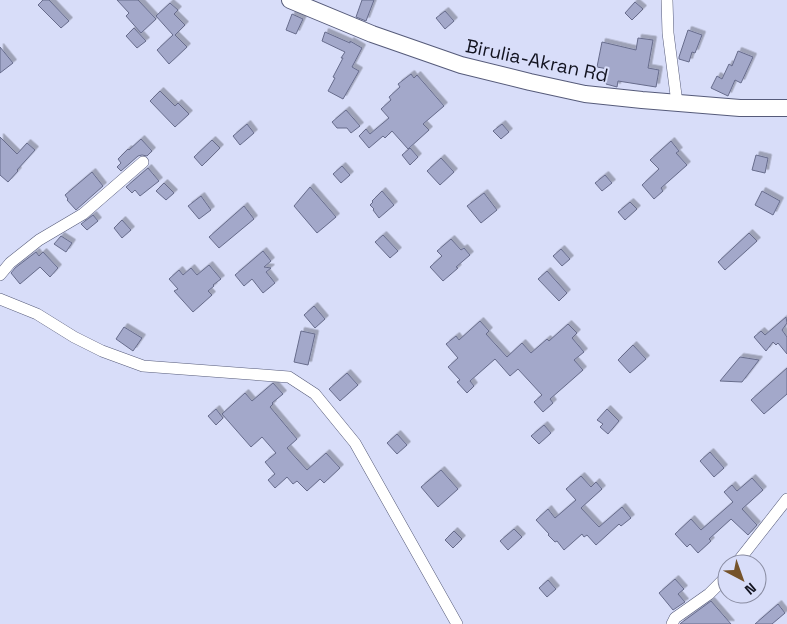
<svg xmlns="http://www.w3.org/2000/svg" width="787" height="624" font-family="'Space Grotesk',sans-serif">
  <style>
    .building { fill: #a3a8ca; stroke: #676c8c; filter: url(#shadow) }
    .lines { fill: none; stroke-linecap: round; stroke-linejoin: round }
    .street-casing { stroke: #565b7a; stroke-width: 12 }
    .secondary-casing { stroke: #565b7a; stroke-width: 18 }
    .street { stroke: #fff; stroke-width: 11 }
    .secondary { stroke: #fff; stroke-width: 16 }
    .labels { text-anchor: middle; stroke-width: 4; stroke-linejoin: round; paint-order: stroke }
    .street-label { font-size: 19px; fill: #121320; stroke: #d8ddf9 }
  </style>
  <defs>
    <filter id="shadow"><feDropShadow dx="3.5" dy="-3.5" stdDeviation="0" flood-color="#0004"/></filter>
  </defs>
  <rect width="100%" height="100%" fill="#d8ddf9"/>
  <!-- building -->
  <g class="building">
    <polygon points="43,0 49,0 69,21 61,28 38,5"/>
    <polygon points="117,0 138,0 156,19 141,33 126,16 129,13"/>
    <polygon points="362,0 374,0 366,21 356,17"/>
    <polygon points="635,2 643,9 632,20 625,13"/>
    <polygon points="170,3 178,10 174,14 185,25 175,35 187,47 169,64 157,50 173,35 156,16"/>
    <polygon points="445,11 454,21 445,29 436,18"/>
    <polygon points="292,14 303,19 296,34 286,30"/>
    <polygon points="134,28 146,41 137,48 126,36"/>
    <polygon points="688,30 702,35 695,53 692,52 689,62 679,59 679,57"/>
    <polygon points="325,32 350,43 350,41 362,48 352,67 359,71 343,99 328,91 335,78 333,77 343,58 341,58 345,52 322,41"/>
    <polygon points="638,38 653,40 648,68 659,70 656,87 618,81 617,87 606,84 608,69 597,67 602,42 636,50"/>
    <polygon points="0,47 13,63 0,73"/>
    <polygon points="738,51 753,57 741,83 735,80 728,96 711,88 717,76 722,79 729,64 732,66"/>
    <polygon points="411,74 414,78 417,75 444,106 423,124 429,130 408,149 392,131 385,138 383,136 369,148 359,136 366,129 370,134 389,118 381,109 391,100 389,97 400,87 398,84"/>
    <polygon points="160,91 175,106 178,103 189,114 175,127 150,101"/>
    <polygon points="346,110 360,126 351,133 347,128 337,128 332,122"/>
    <polygon points="247,124 254,133 240,145 233,136"/>
    <polygon points="502,124 509,132 501,139 493,131"/>
    <polygon points="0,137 17,154 27,143 35,150 17,170 18,171 8,182 0,175"/>
    <polygon points="141,139 152,151 147,156 142,155 138,156 121,171 117,167 121,163 118,159 128,149 129,150"/>
    <polygon points="212,140 220,148 202,166 194,157"/>
    <polygon points="671,141 679,151 676,153 687,165 661,188 663,191 654,199 642,185 659,169 650,160"/>
    <polygon points="410,148 418,157 410,165 402,155"/>
    <polygon points="756,155 768,158 765,173 752,170"/>
    <polygon points="441,158 454,172 440,185 427,171"/>
    <polygon points="342,166 350,175 341,183 333,174"/>
    <polygon points="148,168 159,181 140,196 135,190 132,193 126,187"/>
    <polygon points="92,172 103,186 76,210 67,200 68,199 65,195"/>
    <polygon points="605,175 612,183 602,191 595,183"/>
    <polygon points="164,183 174,193 166,200 156,191"/>
    <polygon points="310,187 336,217 317,233 294,206"/>
    <polygon points="382,191 394,205 379,218 373,210 374,209 370,205 373,202 372,201"/>
    <polygon points="762,191 780,201 773,215 755,205"/>
    <polygon points="484,193 497,210 481,223 467,206"/>
    <polygon points="201,196 211,210 199,219 188,206"/>
    <polygon points="630,202 637,209 625,220 618,212"/>
    <polygon points="244,206 254,219 219,248 209,237"/>
    <polygon points="93,215 98,221 87,230 81,224"/>
    <polygon points="122,220 131,230 122,238 114,228"/>
    <polygon points="749,233 757,241 725,270 718,262"/>
    <polygon points="383,235 398,251 390,258 375,242"/>
    <polygon points="61,236 72,243 66,252 54,244"/>
    <polygon points="451,239 461,250 464,248 470,255 456,267 458,268 443,281 430,267 442,256 437,251"/>
    <polygon points="561,249 570,259 562,266 553,256"/>
    <polygon points="263,251 271,261 264,267 271,268 266,272 275,283 263,293 252,279 244,286 235,275"/>
    <polygon points="36,252 39,256 43,252 58,268 50,277 40,267 20,284 11,273 15,268"/>
    <polygon points="209,265 221,279 213,285 214,286 208,291 212,295 193,312 174,291 178,289 169,279 179,270 183,275 191,268 197,275"/>
    <polygon points="547,271 567,293 559,301 538,279"/>
    <polygon points="314,306 325,319 315,328 304,315"/>
    <polygon points="786,317 787,323 782,330 787,337 787,354 778,343 776,345 773,342 766,351 754,337 761,331 765,335"/>
    <polygon points="480,321 489,331 486,334 507,357 522,343 531,353 547,339 549,341 568,324 577,333 572,338 584,352 574,360 583,370 550,399 553,403 543,412 534,402 542,395 518,369 510,376 495,359 470,381 474,386 467,393 457,382 460,380 448,367 458,358 446,344 456,336 459,340"/>
    <polygon points="124,327 142,338 133,351 116,339"/>
    <polygon points="301,331 315,334 308,365 294,362"/>
    <polygon points="633,345 646,359 630,373 618,360"/>
    <polygon points="740,357 759,360 742,382 720,381"/>
    <polygon points="787,368 787,394 764,414 751,400"/>
    <polygon points="347,373 358,385 340,401 329,389"/>
    <polygon points="273,383 283,394 272,403 273,404 270,407 297,439 287,448 307,470 326,453 340,468 324,483 320,479 307,491 297,481 293,484 287,477 275,488 268,480 275,474 265,462 276,453 262,437 251,447 222,414 245,393 252,401"/>
    <polygon points="216,409 223,418 216,425 208,416"/>
    <polygon points="607,409 619,421 608,434 600,427 603,424 597,420"/>
    <polygon points="544,425 551,433 539,444 531,436"/>
    <polygon points="397,434 407,445 397,454 387,443"/>
    <polygon points="710,452 724,468 714,477 700,461"/>
    <polygon points="441,470 458,489 438,507 421,487"/>
    <polygon points="581,476 591,487 596,482 602,489 581,508 599,527 622,507 631,518 621,526 619,524 596,545 587,535 584,537 582,534 564,550 557,541 555,542 548,535 549,534 536,520 548,509 555,518 576,500 566,489"/>
    <polygon points="752,478 763,490 742,509 757,525 748,535 731,519 709,539 711,541 698,553 690,544 687,547 675,534 691,519 701,530 733,502 724,492 732,485 737,491"/>
    <polygon points="514,529 522,537 508,550 500,541"/>
    <polygon points="454,531 462,539 453,548 445,540"/>
    <polygon points="675,579 684,589 678,594 685,602 673,610 659,593"/>
    <polygon points="548,580 556,589 547,597 539,588"/>
    <polygon points="711,601 731,624 680,624 681,623"/>
    <polygon points="778,604 785,613 772,624 755,624"/>
  </g>
  <g class="lines">
    <!-- street casing -->
    <g class="street-casing">
      <g id="street">
        <polyline points="667,0 668,33 677,103"/>
        <polyline points="0,275 10,263 39,240 83,214 143,162"/>
        <polyline points="0,299 37,314 74,337 102,351 143,366 289,377 315,394 355,443 457,624"/>
        <polyline points="736,564 787,499"/>
        <polyline points="672,624 675,618 709,594 727,576"/>
      </g>
    </g>
    <!-- secondary casing -->
    <g class="secondary-casing">
      <polyline id="secondary" points="290,0 372,34 461,65 530,82 585,94 642,100 740,108 787,108"/>
    </g>
    <!-- street -->
    <use href="#street" class="street"/>
    <!-- secondary -->
    <use href="#secondary" class="secondary"/>
  </g>
  <g class="labels">
    <!-- street labels -->
    <g class="street-label">
      <text transform="translate(537 60) rotate(12)" y="7">Birulia-Akran Rd</text>
    </g>
  </g>
  <!-- north arrow -->
  <g transform="translate(742 579) rotate(139)"><circle r="24" fill="#d8ddf9" stroke="#898ca2"/>
  <path d="M0-4L9 19L0 12L-9 19Z" fill="#75532b"/>
  <text y="-8" font-size="14" font-weight="bold" text-anchor="middle" fill="#121320">N</text>
  </g>
</svg>
